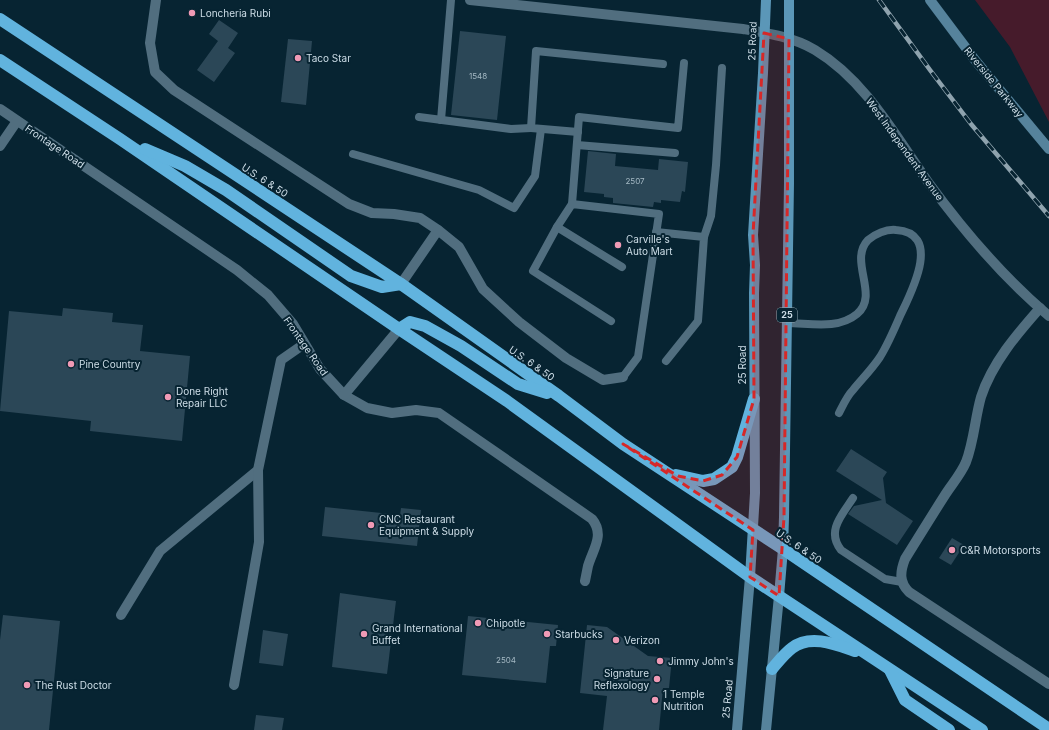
<svg xmlns="http://www.w3.org/2000/svg" width="1049" height="730" font-family="Inter,sans-serif">
  <style>
    .green { fill: #461b2b }
    .building { fill: #2b4757 }
    .lines { fill: none; stroke-linecap: round; stroke-linejoin: round }
    .lane { stroke: #516e7f; stroke-width: 8 }
    .street { stroke: #516e7f; stroke-width: 10 }
    .secondary { stroke: #56839c; stroke-width: 10 }
    .primary { stroke: #5b97b8; stroke-width: 10 }
    .highway { stroke: #61b3de; stroke-width: 12 }
    .rail-casing { stroke: #8fa3ae; stroke-width: 4.5 }
    .rail { stroke: #072432; stroke-width: 3; stroke-dasharray: 9; stroke-linecap: butt }
    .marked { fill: #d62828; fill-opacity: 0.2; stroke: #d62828; stroke-width: 3; stroke-dasharray: 8 5; stroke-linejoin: round }
    .poi-dot { fill: #f09ab5; stroke: #072432; stroke-width: 1.5 }
    .labels { text-anchor: middle; stroke-width: 4; stroke-linejoin: round; paint-order: stroke }
    .number-label { font-size: 8px; fill: #a4b8c3 }
    .shield { fill: #072432; stroke: #92a6b1; stroke-width: 1 }
    .shield-label { font-size: 9px; font-weight: bold; fill: #cddde7 }
    .poi-label { font-size: 10px; fill: #cddde7; stroke: #072432; text-anchor: start }
    .street-label { font-size: 10px; fill: #cddde7; stroke: #072432 }
  </style>
  <rect width="100%" height="100%" fill="#072432"/>
  <!-- green -->
  <polygon class="green" points="975,0 1049,0 1049,122 1010,47"/>
  <!-- building -->
  <g class="building">
    <polygon points="219,20 238,33 228,48 235,53 214,82 197,70 218,41 209,34"/>
    <polygon points="460,31 506,36 497,120 451,115"/>
    <polygon points="288,39 312,41 306,105 281,102"/>
    <polygon points="588,151 616,154 615,166 658,170 659,159 688,162 685,192 682,191 680,202 661,200 661,203 654,202 653,207 613,203 613,198 604,197 604,194 584,192"/>
    <polygon points="63,308 113,313 112,322 143,325 140,351 190,356 182,441 90,431 91,421 0,411 9,311 62,316"/>
    <polygon points="851,449 887,472 883,478 886,503 913,521 897,545 848,514 854,506 882,500 836,471"/>
    <polygon points="325,507 400,515 401,508 421,510 417,546 322,536"/>
    <polygon points="952,538 964,545 951,565 939,558"/>
    <polygon points="340,593 396,601 387,674 332,667"/>
    <polygon points="3,615 60,621 49,730 0,730 0,640"/>
    <polygon points="468,616 558,625 556,646 550,646 546,683 462,675"/>
    <polygon points="587,625 607,627 648,656 672,658 669,688 663,688 659,730 603,730 607,696 580,693"/>
    <polygon points="263,630 288,634 283,666 259,663"/>
    <polygon points="256,715 284,718 282,730 254,730"/>
  </g>
  <g class="lines">
    <!-- lane -->
    <g class="lane">
      <polyline points="419,117 511,129 531,128"/>
      <polyline points="441,120 451,0"/>
      <polyline points="578,132 531,128 536,51 663,64"/>
      <polyline points="577,145 675,153"/>
      <polyline points="353,154 479,190 514,208 535,176 541,129"/>
      <polyline points="572,204 579,117 678,128 684,63"/>
      <polyline points="557,227 622,267"/>
      <polyline points="656,232 704,237 698,321 666,361"/>
      <polyline points="704,237 711,216 716,165 722,68"/>
      <polyline points="611,321 533,271 557,227 572,204 659,214 638,357 623,377"/>
      <path d="M787 323C809 323 838 330 857 314 880 295 848 261 868 240 875 234 886 229 896 230 943 233 911 293 900 316 894 330 888 344 880 357 872 369 862 379 853 390 847 396 843 405 839 413"/>
      <path d="M853 498C842 515 826 531 841 550L885 579 902 582"/>
    </g>
    <!-- street -->
    <g class="street">
      <polyline points="156,0 150,43 155,72 174,90 349,204 372,213 394,214 420,218 438,230 459,247 483,289 519,322 566,358 603,380 623,377"/>
      <path d="M470 0 743 29C767 33 793 37 815 50 865 80 895 135 928 182 963 230 1004 278 1049 316"/>
      <path d="M0 109 237 270 268 295 293 324 320 369 344 395 367 408 392 413 416 410 439 413 592 519C605 535 593 549 588 566 587 571 586 576 585 581"/>
      <polyline points="0,146 17,121"/>
      <polyline points="401,284 438,230"/>
      <path d="M1040 308C1017 334 992 363 981 397 975 418 974 441 966 462 961 474 952 484 945 495 931 517 918 538 905 559 900 572 899 582 909 592L1049 684"/>
      <polyline points="344,395 399,329"/>
      <polyline points="121,615 160,551 258,470 281,360 304,344"/>
      <polyline points="234,685 259,542 258,470"/>
    </g>
    <!-- secondary -->
    <g class="secondary">
      <polyline points="930,0 975,60 1049,149"/>
      <polyline points="737,730 750,577"/>
      <polyline points="766,730 779,596"/>
    </g>
    <!-- primary -->
    <g class="primary">
      <polyline points="750,577 755,493 754,293 755,265 753,235 763,73 766,0"/>
      <polyline points="779,596 783,549 784,517 789,183 789,0"/>
    </g>
    <!-- highway -->
    <g class="highway">
      <polyline points="0,19 401,284 559,396 623,444 783,549 1049,729"/>
      <polyline points="0,60 120,139 399,329 507,401 750,577 982,730"/>
      <polyline points="145,149 185,166 226,190 351,276 382,287 401,284"/>
      <polyline points="399,329 410,322 425,326 461,346 518,384 547,393"/>
      <polyline points="676,475 703,481 714,479 732,467 737,457 754,399"/>
      <path d="M772 669C778 662 784 654 792 648 810 634 835 644 855 651"/>
      <polyline points="890,670 905,700 949,730"/>
    </g>
    <!-- rail casing -->
    <g class="rail-casing">
      <polyline id="rail" points="879,0 930,70 971,124 1049,216"/>
    </g>
    <!-- rail -->
    <use href="#rail" class="rail"/>
  </g>
  <!-- marked area -->
  <path class="marked" d="M764 33 789 39 784 517 779 596 750 577 753 530 623 444 678 476 703 481 722 475 737 457 754 399 753 235Z"/>
  <!-- markers -->
  <g class="poi-dot">
    <circle cx="192" cy="13" r="4"/>
    <circle cx="298" cy="58" r="4"/>
    <circle cx="618" cy="245" r="4"/>
    <circle cx="71" cy="364" r="4"/>
    <circle cx="168" cy="397" r="4"/>
    <circle cx="371" cy="525" r="4"/>
    <circle cx="952" cy="550" r="4"/>
    <circle cx="478" cy="623" r="4"/>
    <circle cx="364" cy="634" r="4"/>
    <circle cx="547" cy="634" r="4"/>
    <circle cx="616" cy="640" r="4"/>
    <circle cx="660" cy="661" r="4"/>
    <circle cx="657" cy="679" r="4"/>
    <circle cx="27" cy="685" r="4"/>
    <circle cx="655" cy="700" r="4"/>
  </g>
  <g class="labels">
    <!-- number labels -->
    <g class="number-label">
      <text x="478" y="79">1548</text>
      <text x="635" y="184">2507</text>
      <text x="506" y="663">2504</text>
    </g>
    <!-- shield labels -->
    <rect class="shield" x="777" y="308" width="20" height="14" rx="3"/>
    <g class="shield-label">
      <text x="787" y="318">25</text>
    </g>
    <!-- poi labels -->
    <g class="poi-label">
      <text x="200" y="17">Loncheria Rubi</text>
      <text x="306" y="62">Taco Star</text>
      <text x="626" y="243">Carville's<tspan x="626" dy="12">Auto Mart</tspan></text>
      <text x="79" y="368">Pine Country</text>
      <text x="176" y="395">Done Right<tspan x="176" dy="12">Repair LLC</tspan></text>
      <text x="379" y="523">CNC Restaurant<tspan x="379" dy="12">Equipment &amp; Supply</tspan></text>
      <text x="960" y="554">C&amp;R Motorsports</text>
      <text x="486" y="627">Chipotle</text>
      <text x="372" y="632">Grand International<tspan x="372" dy="12">Buffet</tspan></text>
      <text x="555" y="638">Starbucks</text>
      <text x="624" y="644">Verizon</text>
      <text x="668" y="665">Jimmy John's</text>
      <text x="649" y="677" text-anchor="end">Signature<tspan x="649" dy="12">Reflexology</tspan></text>
      <text x="35" y="689">The Rust Doctor</text>
      <text x="663" y="698">1 Temple<tspan x="663" dy="12">Nutrition</tspan></text>
    </g>
    <!-- street labels -->
    <g class="street-label">
      <text transform="translate(752 41) rotate(-88)" y="4">25 Road</text>
      <text transform="translate(994 82) rotate(51)" y="4">Riverside Parkway</text>
      <text transform="translate(55 146) rotate(34)" y="4">Frontage Road</text>
      <text transform="translate(905 149) rotate(54)" y="4">West Independent Avenue</text>
      <text transform="translate(265 180) rotate(33)" y="4">U.S. 6 &amp; 50</text>
      <text transform="translate(306 346) rotate(55)" y="4">Frontage Road</text>
      <text transform="translate(532 363) rotate(35)" y="4">U.S. 6 &amp; 50</text>
      <text transform="translate(742 365) rotate(-90)" y="4">25 Road</text>
      <text transform="translate(799 546) rotate(34)" y="4">U.S. 6 &amp; 50</text>
      <text transform="translate(727 699) rotate(-85)" y="4">25 Road</text>
    </g>
  </g>
</svg>
